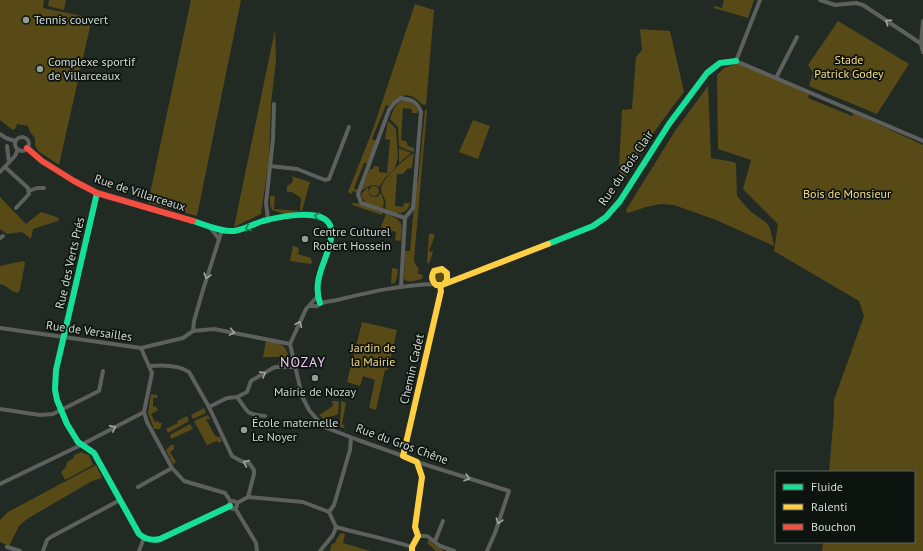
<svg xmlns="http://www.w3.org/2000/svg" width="923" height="551" font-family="'PT Sans',sans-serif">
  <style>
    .green { fill: #584a17 }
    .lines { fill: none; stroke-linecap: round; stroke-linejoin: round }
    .street { stroke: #5d605c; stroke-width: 4 }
    .fast { stroke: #16e098; stroke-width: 6 }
    .slow { stroke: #ffcf43; stroke-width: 6 }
    .jam { stroke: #f24e42; stroke-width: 6 }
    .oneway { stroke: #a3a9a4 }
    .oneway2 { stroke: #12845a }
    .poi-dot { fill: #949c96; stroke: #0d140f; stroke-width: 1.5 }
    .labels { text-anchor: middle; stroke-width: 3.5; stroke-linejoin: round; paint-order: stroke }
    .poi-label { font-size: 12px; fill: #d1dad4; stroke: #0d140f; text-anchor: start }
    .park-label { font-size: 12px; fill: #f9dc87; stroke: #0d140f }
    .street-label { font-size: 12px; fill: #d1dad4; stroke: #0d140f }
    .quarter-label { font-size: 14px; letter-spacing: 1px; fill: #f3cbfe; stroke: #0d140f }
  </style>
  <rect width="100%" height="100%" fill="#222a24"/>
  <!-- green -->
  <g class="green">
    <polygon points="0,0 44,0 43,8 92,18 59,165 38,151 35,145 35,138 30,132 28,126 17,124 16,128 13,130 0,120"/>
    <polygon points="49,0 66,0 64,10 48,6"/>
    <polygon points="191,0 241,0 197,216 148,203"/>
    <polygon points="724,0 754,0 748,18 714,8 714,6 722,8"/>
    <path d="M415 4 434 10 426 105C420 105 419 100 415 98 404 91 395 99 389 106L386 105 372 139 376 141 368 163H364L354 188 357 190V192L353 191 351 194 348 192 373 129Z"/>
    <polygon points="838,21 909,64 877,114 809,86 813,73 808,65"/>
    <path d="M640 29 670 31 684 92C667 113 652 135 637 157 630 168 626 179 618 188L622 110 632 109 636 57 642 50Z"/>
    <polygon points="275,30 276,61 271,103 269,159 261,214 234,227"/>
    <polygon points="738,63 809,94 808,98 852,116 854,113 923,145 923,551 822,551 823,542 914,542 914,472 829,472 834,413 834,400 864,316 859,301 774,251 778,224 743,189 751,160 718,149 717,75 724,68"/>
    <polygon points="708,86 711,158 734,162 736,164 737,196 750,211 767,223 770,228 774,246 716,220 674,205 661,204 646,207 628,213 626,210 675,131"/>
    <path d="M404 100C412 103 417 104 418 113H412V109L403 108 401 140 406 141 408 146 414 148V152L407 150 399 146 398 127 390 119C393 111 395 102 404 100Z"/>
    <path d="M425 110H427L414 260 415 264 419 269 417 273 423 275 422 279C416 280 409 284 404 279L405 251H410L416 183 418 182Z"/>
    <polygon points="473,120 490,126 478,159 459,152"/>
    <path d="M388 121 396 129 398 157 395 168 385 178 379 187C374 182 366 187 361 191L370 169H373L374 166 379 167V172L387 173 390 140 385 139Z"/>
    <polygon points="399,148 411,153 399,163"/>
    <path d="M414 153 412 168 407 169 403 174H397L395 206 403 207 404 203H410C407 217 395 213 385 210 388 200 382 197 381 189 380 181 406 157 414 153Z"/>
    <polygon points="291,176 310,182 302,211 285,214 272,210 270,204 270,196 275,196 274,209 300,211 301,198 292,192 287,192 287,186 292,183 293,178"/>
    <circle cx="374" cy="191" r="5"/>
    <path d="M367 188H368L369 194 371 196 377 197 381 193 384 202 383 209C374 205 363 205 361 194Z"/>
    <polygon points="0,197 26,224 41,212 59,218 58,221 33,229 31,239 22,232 7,234 0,229"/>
    <polygon points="353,203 356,203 383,213 382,215 352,205"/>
    <path d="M386 214C403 220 403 223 401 241H400L395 240 396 232 381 227Z"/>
    <polygon points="431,233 435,235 429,251 433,252 429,264 427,262 429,234"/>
    <polygon points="293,246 299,248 298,254 311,258 312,262 311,264 290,261"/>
    <path d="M23 261 25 263 20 289 18 293C10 292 8 285 0 284V266Z"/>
    <polygon points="392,268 398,269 397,277 395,283 391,284"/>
    <circle cx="440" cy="277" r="5"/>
    <polygon points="362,322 397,330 388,370 385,370 376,410 369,408 375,380 363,376 360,386 347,382"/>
    <path d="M266 341C283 343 286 345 290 361L287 364H278L280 357H263Z"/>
    <polygon points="151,394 158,395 157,398 153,398 153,407 155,406 158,410 151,414 155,422 158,421 159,423 162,423 160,429 154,429 148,413"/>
    <path d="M332 401H338L339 403 338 414C333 417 328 416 324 419L319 415 333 406Z"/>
    <polygon points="341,401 346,403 342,424 345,426 344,428 340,427"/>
    <polygon points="204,408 206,413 193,419 191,415"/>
    <polygon points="208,415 210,419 206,419 215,436 220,437 222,441 219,443 217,441 207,445 194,421"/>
    <polygon points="187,416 189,421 168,433 166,429 178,423 177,421"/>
    <polygon points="190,424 193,429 171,439 170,435"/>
    <polygon points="171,445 174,445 174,449 170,452 176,462 173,464 166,450"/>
    <polygon points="81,452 89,455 93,465 65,480 61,472 66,467 67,462 74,458 73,456"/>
    <polygon points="96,465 102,478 92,481 27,519 19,526 9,546 0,542 0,520 8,512"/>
    <polygon points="343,533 345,534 343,543 370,551 330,551 331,545 336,542 336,540 340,534"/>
    <polygon points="429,540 439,548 443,550 443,551 436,551 427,543"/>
  </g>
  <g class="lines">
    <!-- street -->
    <g class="street">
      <polyline points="760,0 736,61 923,141"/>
      <polyline points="820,0 835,5 856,3 863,5 923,45"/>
      <polyline points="923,21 921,44 923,52"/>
      <polyline points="776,78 797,37"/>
      <polyline points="0,134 6,138 15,141"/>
      <circle cx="22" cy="144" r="7"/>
      <polyline points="7,146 9,162"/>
      <polyline points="270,166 297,169 325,180 329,179 349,127"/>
      <polyline points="5,167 28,188 29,194 16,208"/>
      <polyline points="0,172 15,156 18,149"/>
      <polyline points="29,191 37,188 44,188"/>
      <polyline points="268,219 266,203 273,139 274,104"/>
      <polyline points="210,227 219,239"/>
      <polyline points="0,238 3,236"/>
      <path d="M401 287 405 218 413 208 421 112C417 101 412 100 401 98L394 103 389 110 358 194 361 203 405 218"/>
      <polyline points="317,297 306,309 290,344 302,396 309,410 321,424 327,428 358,440 403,456"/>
      <path d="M309 306H317C322 301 330 302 337 300 370 292 400 285 435 284"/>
      <polyline points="0,328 141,348 183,338 193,331 214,329 290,344"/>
      <polyline points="193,331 194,321 203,290 222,230"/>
      <polyline points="141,348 152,373 144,412 147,422 172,468 184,481 225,493 231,502"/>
      <path d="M149 366C161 365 179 365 189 372L209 407 232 456 241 461 249 463 254 470V474L248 497"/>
      <path d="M237 397C249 412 244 414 265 416"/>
      <polyline points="209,407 227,398 237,397 247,392 251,381 273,368 276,367 295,367"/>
      <polyline points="0,409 40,415 53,414 99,391 103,371"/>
      <polyline points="417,462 509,491 495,533 487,551"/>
      <polyline points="0,484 81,445 144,412"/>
      <polyline points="138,487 172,468"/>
      <circle cx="233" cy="505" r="4"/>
      <polyline points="237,503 248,497 303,502 329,512"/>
      <polyline points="235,508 256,543 257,551"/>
      <path d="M336 527C361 534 387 539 412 547"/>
      <polyline points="418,536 427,536 440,546 454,551"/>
      <polyline points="435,541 443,521"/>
      <polyline points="7,547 20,551"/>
      <polyline points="43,551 47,540 51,537 120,500"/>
      <polyline points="139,551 144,538"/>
      <polyline points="320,551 333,535 336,527 329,512 334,505 350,450 351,438"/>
    </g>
    <!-- fast -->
    <g class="fast">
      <path d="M97 193 56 370 55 390 57 400 67 424 78 442 94 453 139 534C146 540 152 541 160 539L230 506"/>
      <path d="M193 221C206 225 221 232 234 231 244 230 253 224 263 221 278 217 328 206 331 229 334 253 310 275 320 303"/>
      <polyline points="548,244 593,226 606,217 620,201 669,124 707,73 720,63 736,61"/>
    </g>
    <!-- slow -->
    <g class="slow">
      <path d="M444 284 447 280V273L442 269 434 271C431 276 432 281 436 285H442L548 244"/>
      <polyline points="412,551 412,547 418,536 415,527 422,477 417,462 403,456 441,291 440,286"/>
    </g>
    <!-- jam -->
    <polyline class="jam" points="27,148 42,161 74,181 97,193 193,221"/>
  </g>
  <!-- one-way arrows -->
  <defs><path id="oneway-chevron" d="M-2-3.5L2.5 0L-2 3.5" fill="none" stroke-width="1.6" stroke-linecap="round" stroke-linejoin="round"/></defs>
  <g class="oneway">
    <use href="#oneway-chevron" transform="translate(888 22) rotate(-146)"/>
    <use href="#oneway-chevron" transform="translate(207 276) rotate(106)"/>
    <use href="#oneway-chevron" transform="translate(299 324) rotate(-66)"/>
    <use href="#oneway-chevron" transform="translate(232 332) rotate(10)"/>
    <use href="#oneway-chevron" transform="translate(263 374) rotate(-30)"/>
    <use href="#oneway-chevron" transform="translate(113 428) rotate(-28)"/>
    <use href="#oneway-chevron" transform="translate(246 463) rotate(-157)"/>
    <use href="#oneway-chevron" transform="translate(467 478) rotate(18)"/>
    <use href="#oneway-chevron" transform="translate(499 521) rotate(108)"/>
  </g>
  <g class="oneway2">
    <use href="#oneway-chevron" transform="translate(317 216) rotate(-169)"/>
    <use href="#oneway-chevron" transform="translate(248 228) rotate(157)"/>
  </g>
  <!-- markers -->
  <g class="poi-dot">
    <circle cx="26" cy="20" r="4"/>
    <circle cx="40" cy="69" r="4"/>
    <circle cx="305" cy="239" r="4"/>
    <circle cx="315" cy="378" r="4"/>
    <circle cx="244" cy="430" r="4"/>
  </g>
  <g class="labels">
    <!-- poi labels -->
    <g class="poi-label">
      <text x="34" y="24">Tennis couvert</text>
      <text x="48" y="66">Complexe sportif<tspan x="48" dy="14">de Villarceaux</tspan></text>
      <text x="313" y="236">Centre Culturel<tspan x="313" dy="14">Robert Hossein</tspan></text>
      <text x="315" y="396" text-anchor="middle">Mairie de Nozay</text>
      <text x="252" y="427">École maternelle<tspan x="252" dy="14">Le Noyer</tspan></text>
    </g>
    <!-- park labels -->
    <g class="park-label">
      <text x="849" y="64">Stade<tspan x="849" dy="14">Patrick Godey</tspan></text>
      <text x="847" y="198">Bois de Monsieur</text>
      <text x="373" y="352">Jardin de<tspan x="373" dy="14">la Mairie</tspan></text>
    </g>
    <!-- street labels -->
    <g class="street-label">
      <text transform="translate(626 168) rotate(-56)" y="4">Rue du Bois Clair</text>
      <text transform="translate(140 193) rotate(18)" y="4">Rue de Villarceaux</text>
      <text transform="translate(70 263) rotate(-77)" y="4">Rue des Verts Prés</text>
      <text transform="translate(89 331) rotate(8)" y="4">Rue de Versailles</text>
      <text transform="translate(412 369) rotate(-77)" y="4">Chemin Cadet</text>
      <text transform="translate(402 444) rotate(20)" y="4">Rue du Gros Chêne</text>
    </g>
    <!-- quarter labels -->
    <g class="quarter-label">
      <text x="303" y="367">NOZAY</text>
    </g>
  </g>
  <!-- legend -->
  <rect x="775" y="471" width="140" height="72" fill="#0d140f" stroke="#5b635e"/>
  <rect x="783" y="484" width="20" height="6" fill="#16e098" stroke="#5b635e"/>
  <text x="811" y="491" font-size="12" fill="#d1dad4">Fluide</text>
  <rect x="783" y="504" width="20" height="6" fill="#ffcf43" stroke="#5b635e"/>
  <text x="811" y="511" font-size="12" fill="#d1dad4">Ralenti</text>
  <rect x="783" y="524" width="20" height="6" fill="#f24e42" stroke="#5b635e"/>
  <text x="811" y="531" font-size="12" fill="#d1dad4">Bouchon</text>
</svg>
